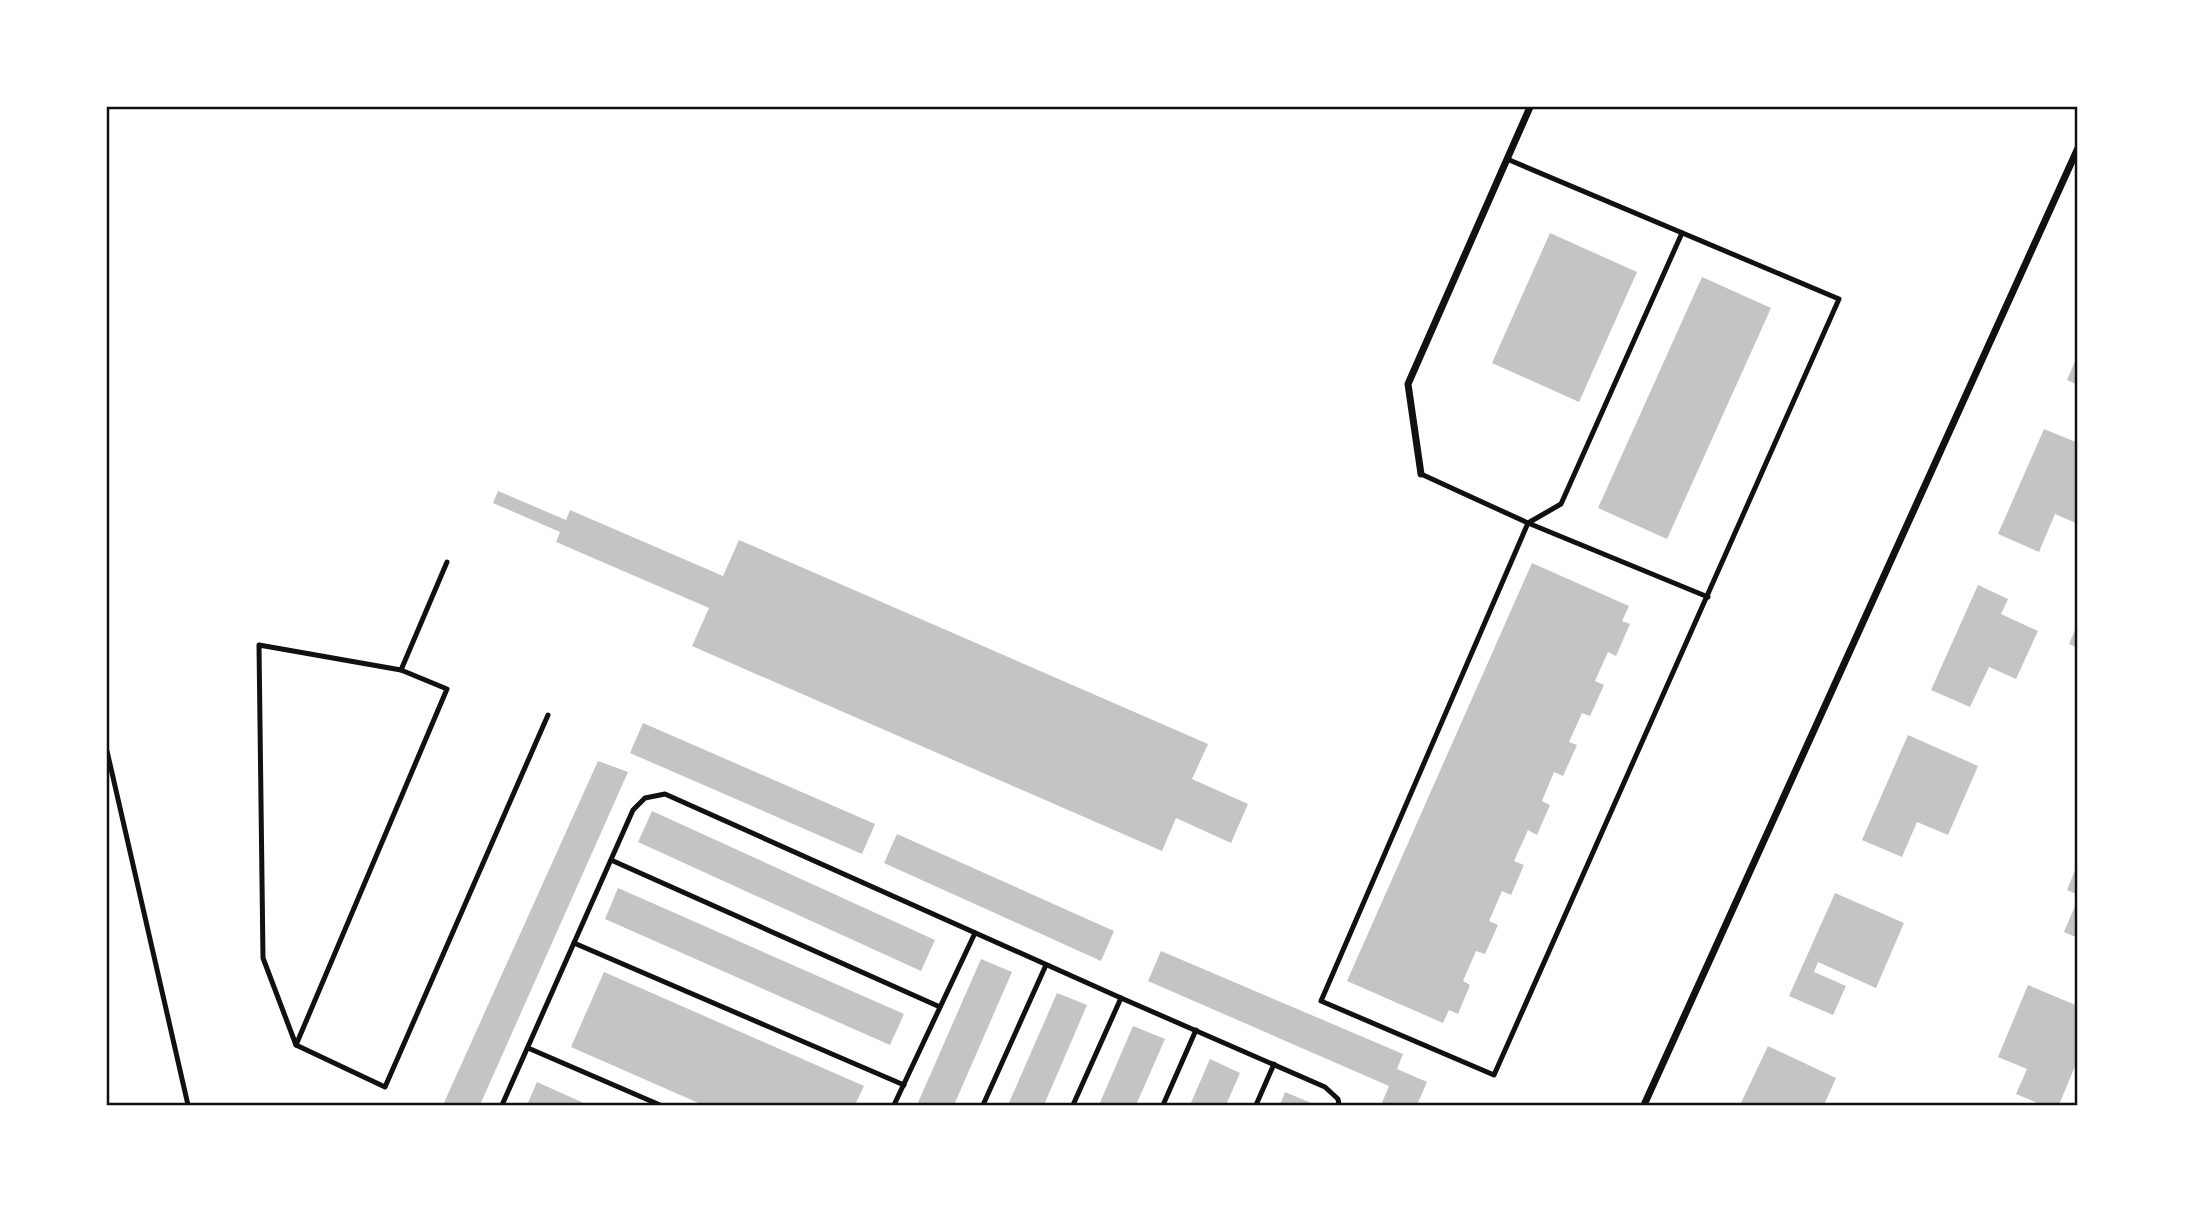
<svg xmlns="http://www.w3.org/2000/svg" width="2185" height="1212" font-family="'Sofia Sans Condensed',sans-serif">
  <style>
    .building { fill: #c4c4c4 }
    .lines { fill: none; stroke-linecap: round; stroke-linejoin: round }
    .service { stroke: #111; stroke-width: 5 }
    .minor { stroke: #111; stroke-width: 7 }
    .neatline { fill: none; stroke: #111; stroke-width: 2.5 }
  </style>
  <rect width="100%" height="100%" fill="#fff"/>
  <!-- building -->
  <g class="building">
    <polygon points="1550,233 1637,272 1579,402 1492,363"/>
    <polygon points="1702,277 1771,308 1667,539 1598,508"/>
    <polygon points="2078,354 2078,385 2067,380"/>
    <polygon points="2044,429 2078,443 2078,524 2055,514 2039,552 1998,534"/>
    <polygon points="498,491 566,520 570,510 723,576 739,540 1208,744 1192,779 1248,804 1231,843 1176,818 1162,851 692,646 709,608 556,542 560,532 493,503"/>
    <polygon points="1532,563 1629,606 1622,621 1630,624 1616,656 1608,652 1595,681 1604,685 1590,716 1582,713 1569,742 1577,745 1563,776 1554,772 1542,801 1550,805 1537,835 1528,830 1514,861 1524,865 1511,895 1502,891 1489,921 1498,925 1485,954 1476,951 1463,981 1470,985 1458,1014 1449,1010 1443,1023 1347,981"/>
    <polygon points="1978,585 2008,599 2001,614 2038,631 2016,679 1989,667 1970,707 1931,690"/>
    <polygon points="2078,623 2078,648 2069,644"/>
    <polygon points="643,723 875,824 862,854 630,753"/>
    <polygon points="1908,735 1978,766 1948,835 1917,822 1902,857 1862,840"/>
    <polygon points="598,761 628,772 480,1105 443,1105"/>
    <polygon points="652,811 935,940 921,971 638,842"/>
    <polygon points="897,834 1114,931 1101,961 884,863"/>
    <polygon points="2078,863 2078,895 2067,890"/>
    <polygon points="618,888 904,1014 890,1045 605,919"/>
    <polygon points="1835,893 1904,923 1876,988 1818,962 1814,972 1846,986 1833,1015 1789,996"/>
    <polygon points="2078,899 2078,938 2064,932"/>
    <polygon points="1161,951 1403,1054 1397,1069 1427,1082 1417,1105 1381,1105 1389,1086 1148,981"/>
    <polygon points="981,959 1012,972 954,1105 917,1105"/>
    <polygon points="604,972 864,1086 855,1105 703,1105 571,1047"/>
    <polygon points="2028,985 2078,1006 2078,1059 2059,1105 2042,1105 2016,1094 2027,1069 1998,1057"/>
    <polygon points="1057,993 1087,1005 1044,1105 1008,1105"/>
    <polygon points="1133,1026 1165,1039 1136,1105 1099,1105"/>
    <polygon points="1768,1046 1836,1078 1824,1105 1740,1105"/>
    <polygon points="1210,1059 1240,1073 1226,1105 1190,1105"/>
    <polygon points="537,1082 588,1105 527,1105"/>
    <polygon points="1285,1092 1316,1105 1280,1105"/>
  </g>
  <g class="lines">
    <!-- service -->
    <g class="service">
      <polyline points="1421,474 1528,523 1321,1001 1494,1075 1839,299 1507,159"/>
      <polyline points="1528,523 1561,504 1682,233"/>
      <polyline points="1528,523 1708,597"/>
      <polyline points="447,562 401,670 259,645 263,958 296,1045 385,1087 548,715"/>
      <polyline points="107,751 188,1105"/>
      <polyline points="611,860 940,1007"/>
      <polyline points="574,943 904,1085"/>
      <polyline points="296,1045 447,689 401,670"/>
      <polyline points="528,1048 660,1105"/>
      <polyline points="502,1105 633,810 645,798 665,794 1121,998 1325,1087 1338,1099 1339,1105"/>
      <polyline points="894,1105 975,933"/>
      <polyline points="983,1105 1046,965"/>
      <polyline points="1073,1105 1121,998"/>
      <polyline points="1163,1105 1196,1030"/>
      <polyline points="1256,1105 1274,1064"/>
    </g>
    <!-- minor -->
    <g class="minor">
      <polyline points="1421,474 1408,384 1530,107"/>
      <polyline points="1644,1105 2078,148"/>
    </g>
  </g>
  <!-- border -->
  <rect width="2185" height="1212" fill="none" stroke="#ffffff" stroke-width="217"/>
  <rect x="108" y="108" width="1968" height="996" class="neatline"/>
</svg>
